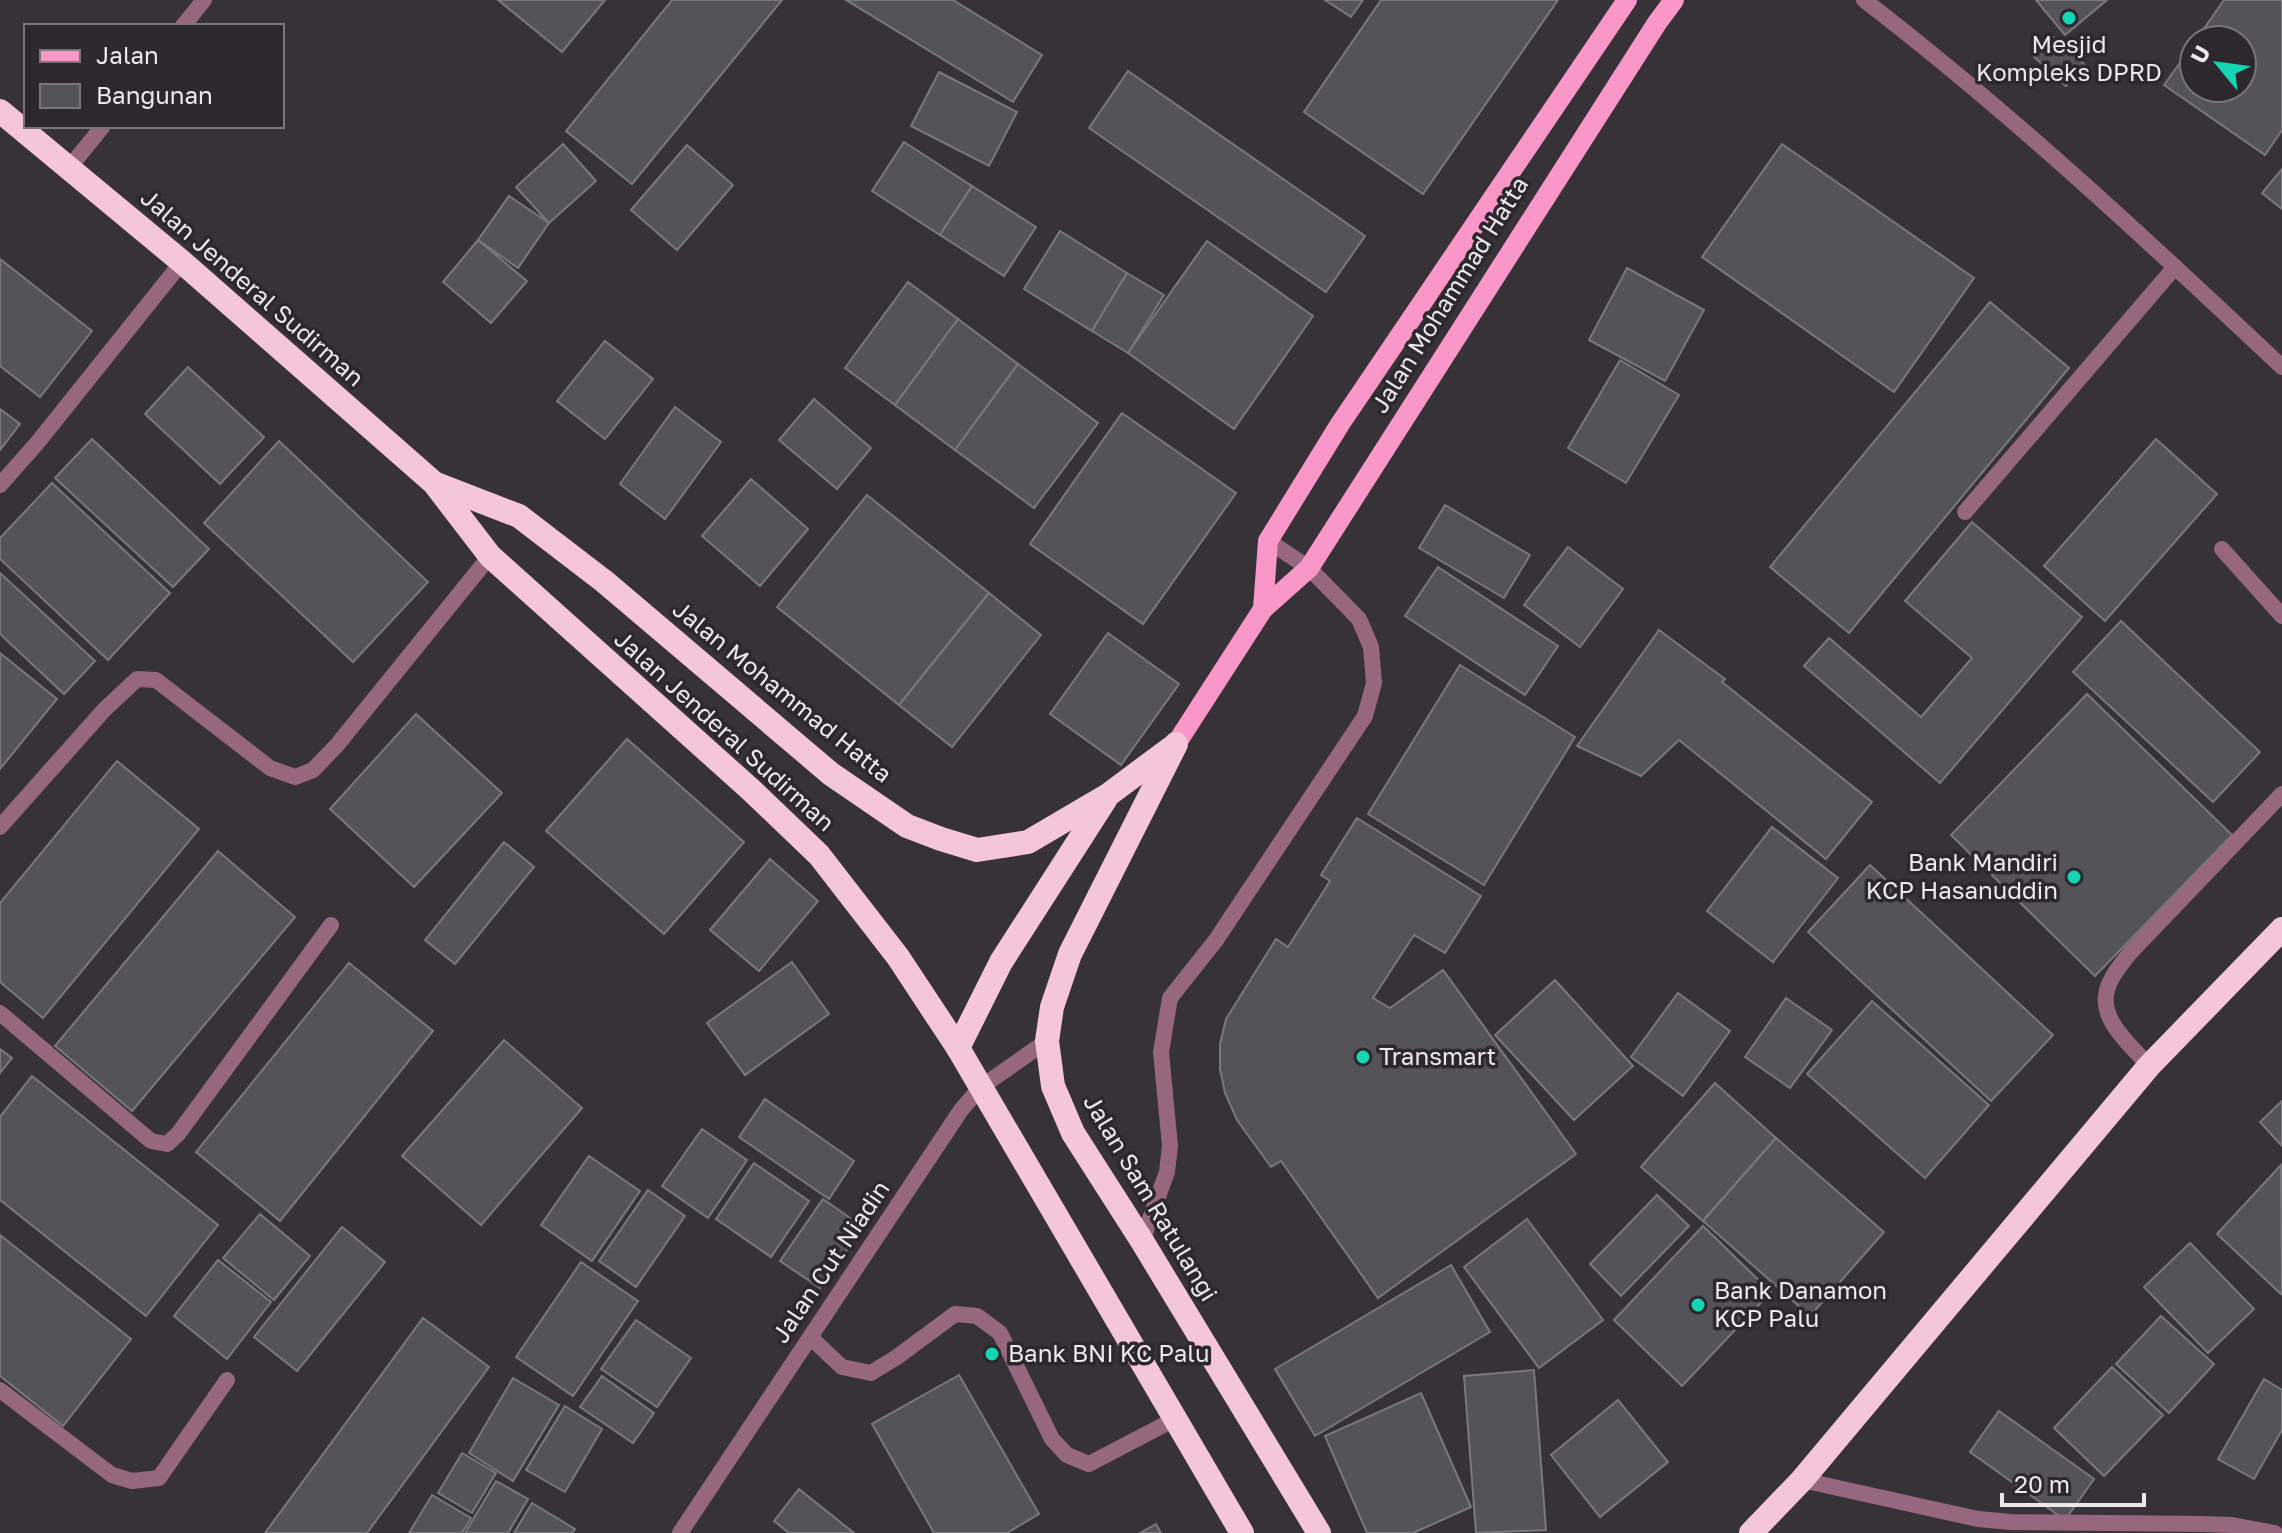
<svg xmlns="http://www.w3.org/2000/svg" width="2282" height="1533" font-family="'Golos Text',sans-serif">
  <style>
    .building { fill: #545359; stroke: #78787e; stroke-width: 2 }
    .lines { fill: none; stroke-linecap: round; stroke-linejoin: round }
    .lane { stroke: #96677e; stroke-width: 16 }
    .street { stroke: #96677e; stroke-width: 16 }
    .primary { stroke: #f897c8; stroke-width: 20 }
    .highway { stroke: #f5c5db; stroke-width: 24 }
    .poi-dot { fill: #16d5b3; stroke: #2c282d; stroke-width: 3 }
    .labels { text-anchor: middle; stroke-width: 7; stroke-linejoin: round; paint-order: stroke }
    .poi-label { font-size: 24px; fill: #ece9ec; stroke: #2c282d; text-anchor: start }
    .street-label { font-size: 24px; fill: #ece9ec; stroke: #2c282d }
  </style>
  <rect width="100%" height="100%" fill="#363237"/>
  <!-- building -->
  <g class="building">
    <polygon points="498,0 605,0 562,52"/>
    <polygon points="672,0 782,0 632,184 566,131"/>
    <polygon points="846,0 953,0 1042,55 1013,102"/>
    <polygon points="1325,0 1363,0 1351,17"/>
    <polygon points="1381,0 1558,0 1423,194 1304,112"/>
    <polygon points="2036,0 2107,0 2065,35"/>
    <polygon points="2224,0 2282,0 2282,130 2265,155 2164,85 2194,43 2194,88 2242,88 2242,40 2196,40"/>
    <polygon points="2052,36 2085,65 2066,86 2034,57"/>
    <polygon points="1128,71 1365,236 1326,292 1089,128"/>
    <polygon points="939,72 1017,112 989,166 911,126"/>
    <polygon points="904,142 972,186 940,235 872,191"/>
    <polygon points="563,144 596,181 549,223 516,187"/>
    <polygon points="1782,144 1974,278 1894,392 1702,257"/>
    <polygon points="687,145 733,185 677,250 631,210"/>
    <polygon points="2282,169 2282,209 2262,193"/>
    <polygon points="972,186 1036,227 1004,276 940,235"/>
    <polygon points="509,196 549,223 518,268 478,240"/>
    <polygon points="1060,231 1127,273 1092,331 1024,289"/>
    <polygon points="478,240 527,281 491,323 443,282"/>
    <polygon points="1207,241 1313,316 1234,429 1128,353"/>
    <polygon points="0,259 92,331 40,397 0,366"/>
    <polygon points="1627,268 1704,310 1665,381 1589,340"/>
    <polygon points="1127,273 1164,295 1128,353 1092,331"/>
    <polygon points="908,282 958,319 895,405 845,368"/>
    <polygon points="1990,302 2069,368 1849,633 1770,567"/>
    <polygon points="958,319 1018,364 955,450 895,405"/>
    <polygon points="605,341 653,379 605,439 557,401"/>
    <polygon points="1620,360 1679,395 1626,483 1568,448"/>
    <polygon points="1018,364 1098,423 1034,508 955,450"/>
    <polygon points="188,367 264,437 220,484 145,414"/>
    <polygon points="814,399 871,448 837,489 779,440"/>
    <polygon points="675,407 721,442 665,519 620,484"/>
    <polygon points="0,409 20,424 0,450"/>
    <polygon points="1122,413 1236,493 1143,624 1030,544"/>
    <polygon points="92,439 209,549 173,587 55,478"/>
    <polygon points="2156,439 2217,494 2105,621 2044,566"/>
    <polygon points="279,441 428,582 353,662 204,523"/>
    <polygon points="751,479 808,529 760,586 702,536"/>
    <polygon points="52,483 170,593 108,660 0,559 0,538"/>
    <polygon points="867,495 989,593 899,705 777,607"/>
    <polygon points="1445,505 1530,555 1504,598 1419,548"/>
    <polygon points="1972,522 2082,617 1940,783 1804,666 1829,638 1921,717 1972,658 1905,601"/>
    <polygon points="1568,547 1623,589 1580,647 1524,605"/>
    <polygon points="1438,567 1558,646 1525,695 1405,616"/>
    <polygon points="0,573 95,661 64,694 0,634"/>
    <polygon points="989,593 1041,635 952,747 899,705"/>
    <polygon points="2121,621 2260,752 2213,802 2073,672"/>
    <polygon points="1659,630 1725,679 1722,682 1872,802 1826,859 1679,740 1641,776 1577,746"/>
    <polygon points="1108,633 1179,684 1121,765 1050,714"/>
    <polygon points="0,653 57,699 0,769"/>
    <polygon points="1460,665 1575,737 1484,885 1368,814"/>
    <polygon points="2087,694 2232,835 2095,976 1951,835"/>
    <polygon points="416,714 502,793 414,887 330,809"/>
    <polygon points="627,739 744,842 664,934 546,831"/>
    <polygon points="117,761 199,829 43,1018 0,982 0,903"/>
    <polygon points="1357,818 1481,896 1445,953 1414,935 1373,998 1390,1008 1443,970 1576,1154 1378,1298 1281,1161 1271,1167 1237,1120 1225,1093 1220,1069 1220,1044 1226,1019 1276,939 1288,947 1330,881 1321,875"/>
    <polygon points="1772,827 1838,878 1773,962 1707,911"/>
    <polygon points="504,842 534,867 455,964 425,940"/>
    <polygon points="218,851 295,917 132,1111 55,1046"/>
    <polygon points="770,859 818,901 759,971 710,930"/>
    <polygon points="1870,865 2053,1035 1991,1101 1808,932"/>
    <polygon points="792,962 829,1014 745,1075 707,1023"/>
    <polygon points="349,963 433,1031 280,1221 196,1152"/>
    <polygon points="1555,980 1633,1066 1574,1120 1495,1035"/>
    <polygon points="1678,993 1730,1031 1683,1096 1631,1057"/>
    <polygon points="1786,998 1832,1030 1790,1088 1745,1057"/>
    <polygon points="1872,1001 1989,1105 1925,1178 1807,1074"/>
    <polygon points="504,1040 582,1108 481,1225 402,1156"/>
    <polygon points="0,1049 12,1058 0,1073"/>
    <polygon points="32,1076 218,1225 146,1316 0,1200 0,1117"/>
    <polygon points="1715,1083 1776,1138 1703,1221 1641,1167"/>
    <polygon points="765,1099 854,1161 829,1199 739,1137"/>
    <polygon points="2282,1101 2282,1146 2260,1122"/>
    <polygon points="702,1129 747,1160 708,1218 662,1186"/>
    <polygon points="1776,1138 1884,1232 1810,1316 1703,1221"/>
    <polygon points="589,1156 640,1191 592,1261 541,1225"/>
    <polygon points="754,1163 809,1201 771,1257 716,1219"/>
    <polygon points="2281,1165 2282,1293 2281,1294 2217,1234"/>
    <polygon points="648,1190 685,1216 636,1287 599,1261"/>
    <polygon points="1657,1195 1689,1226 1621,1296 1590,1264"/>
    <polygon points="823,1199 863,1227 820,1288 780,1261"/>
    <polygon points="260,1214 310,1256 274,1300 223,1258"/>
    <polygon points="1527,1219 1603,1320 1539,1368 1464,1267"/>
    <polygon points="1703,1226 1771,1292 1682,1386 1614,1320"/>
    <polygon points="342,1227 385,1262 297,1371 254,1337"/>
    <polygon points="0,1235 131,1339 63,1426 0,1376"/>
    <polygon points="2190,1243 2254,1309 2208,1353 2144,1287"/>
    <polygon points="218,1260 271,1302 227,1359 174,1316"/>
    <polygon points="581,1262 638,1301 573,1396 516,1357"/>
    <polygon points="1451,1265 1490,1332 1315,1436 1275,1369"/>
    <polygon points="2161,1316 2214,1364 2169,1413 2116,1364"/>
    <polygon points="423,1318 489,1367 367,1533 265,1533"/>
    <polygon points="636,1320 691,1358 657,1407 601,1369"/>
    <polygon points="2112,1367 2163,1415 2104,1476 2054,1428"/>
    <polygon points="1534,1370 1546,1530 1476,1533 1464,1376"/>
    <polygon points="959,1375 1039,1514 1007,1533 934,1533 872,1424"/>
    <polygon points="602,1376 654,1413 633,1443 580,1407"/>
    <polygon points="513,1378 559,1405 513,1481 469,1453"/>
    <polygon points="2264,1379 2282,1390 2282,1430 2254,1479 2218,1459"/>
    <polygon points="1421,1393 1471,1507 1413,1533 1367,1533 1325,1436"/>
    <polygon points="1618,1400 1668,1462 1600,1517 1551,1455"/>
    <polygon points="565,1406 602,1429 565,1492 526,1470"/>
    <polygon points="1999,1411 2094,1479 2065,1520 1970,1452"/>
    <polygon points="462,1453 496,1473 472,1513 438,1493"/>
    <polygon points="496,1481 528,1499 508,1533 465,1533"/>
    <polygon points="799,1489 854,1533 789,1533 774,1521"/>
    <polygon points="432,1495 471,1518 462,1533 409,1533"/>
    <polygon points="532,1503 575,1529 572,1533 514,1533"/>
    <polygon points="1156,1524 1161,1533 1140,1533"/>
  </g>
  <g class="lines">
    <!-- lane -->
    <g class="lane">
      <polyline points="1965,512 2175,267"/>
      <polyline points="2222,549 2282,616"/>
      <path d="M2149 1066C2128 1042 2092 1015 2111 980 2115 971 2123 962 2129 954L2282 794"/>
      <polyline points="1142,1241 1167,1172 1170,1146 1161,1052 1170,998 1216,940 1365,716 1374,683 1371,647 1359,619 1309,568 1268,541"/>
      <polyline points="810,1337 842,1367 871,1373 897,1357 955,1314 977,1316 1000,1333 1052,1439 1067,1455 1089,1464 1175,1419"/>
    </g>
    <!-- street -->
    <g class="street">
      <path d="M1864 0C2011 113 2147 240 2282 367"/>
      <polyline points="183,26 204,0"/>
      <polyline points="69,168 103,126"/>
      <polyline points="0,485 38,442 182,262"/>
      <polyline points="0,827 104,710 137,679 156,680 270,768 295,777 313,770 337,745 490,556"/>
      <polyline points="0,1013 151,1141 167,1144 178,1134 331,925"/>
      <polyline points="0,1390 112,1475 132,1481 159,1478 227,1380"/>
      <polyline points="1802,1480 1978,1519 2011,1522 2203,1524 2232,1525 2275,1533"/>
      <polyline points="680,1533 961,1110 981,1087 1047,1041"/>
    </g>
    <!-- primary -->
    <g class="primary">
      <polyline points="1263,609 1268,541 1340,424 1627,0"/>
      <polyline points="1176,744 1263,609 1309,568 1657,23 1674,0"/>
    </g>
    <!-- highway -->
    <g class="highway">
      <polyline points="0,111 182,262 434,483 490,556 750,789 819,855 898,957 958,1048 1242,1533"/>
      <polyline points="436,484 519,516 605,582 831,774 907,826 941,839 977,850 1028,842 1108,795 1171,748"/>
      <polyline points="1176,744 1070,954 1052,1007 1047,1041 1053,1086 1073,1133 1142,1241 1319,1533"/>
      <polyline points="958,1048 1001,962 1105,800"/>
      <polyline points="1751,1533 1802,1480 2149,1066 2282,929"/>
    </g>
  </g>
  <!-- markers -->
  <g class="poi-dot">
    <circle cx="2069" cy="18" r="8"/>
    <circle cx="2074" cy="877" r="8"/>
    <circle cx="1363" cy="1057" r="8"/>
    <circle cx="1698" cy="1305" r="8"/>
    <circle cx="992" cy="1354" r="8"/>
  </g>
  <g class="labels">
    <!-- poi labels -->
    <g class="poi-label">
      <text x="2069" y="53" text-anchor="middle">Mesjid<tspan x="2069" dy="28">Kompleks DPRD</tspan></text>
      <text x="2058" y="871" text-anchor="end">Bank Mandiri<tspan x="2058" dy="28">KCP Hasanuddin</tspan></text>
      <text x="1379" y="1065">Transmart</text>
      <text x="1714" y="1299">Bank Danamon<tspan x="1714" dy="28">KCP Palu</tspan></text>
      <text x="1008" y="1362">Bank BNI KC Palu</text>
    </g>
    <!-- street labels -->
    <g class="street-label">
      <text transform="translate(252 288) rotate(41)" y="8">Jalan Jenderal Sudirman</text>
      <text transform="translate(1450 295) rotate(-58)" y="8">Jalan Mohammad Hatta</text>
      <text transform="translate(782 692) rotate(39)" y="8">Jalan Mohammad Hatta</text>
      <text transform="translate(724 731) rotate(42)" y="8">Jalan Jenderal Sudirman</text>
      <text transform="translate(1150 1198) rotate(59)" y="8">Jalan Sam Ratulangi</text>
      <text transform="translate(831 1262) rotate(-56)" y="8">Jalan Cut Niadin</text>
    </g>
  </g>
  <!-- legend -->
  <rect x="24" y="24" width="260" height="104" fill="#2c282d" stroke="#797579" stroke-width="2"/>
  <rect x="40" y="50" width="40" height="12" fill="#f897c8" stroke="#797579" stroke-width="2"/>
  <text x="96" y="64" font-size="24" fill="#ece9ec">Jalan</text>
  <rect x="40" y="84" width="40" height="24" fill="#545359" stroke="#797579" stroke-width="2"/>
  <text x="96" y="104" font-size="24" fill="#ece9ec">Bangunan</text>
  <!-- north arrow -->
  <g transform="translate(2218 64) rotate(299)"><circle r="38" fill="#2c282d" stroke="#797579" stroke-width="2"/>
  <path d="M0-6L14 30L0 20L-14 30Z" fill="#16d5b3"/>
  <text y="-12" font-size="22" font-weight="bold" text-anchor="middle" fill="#ece9ec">U</text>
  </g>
  <!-- scale -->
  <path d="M2002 1493v12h142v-12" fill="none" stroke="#ece9ec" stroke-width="4"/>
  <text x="2014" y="1493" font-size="24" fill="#ece9ec" stroke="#2c282d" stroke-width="6" paint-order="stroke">20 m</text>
</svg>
